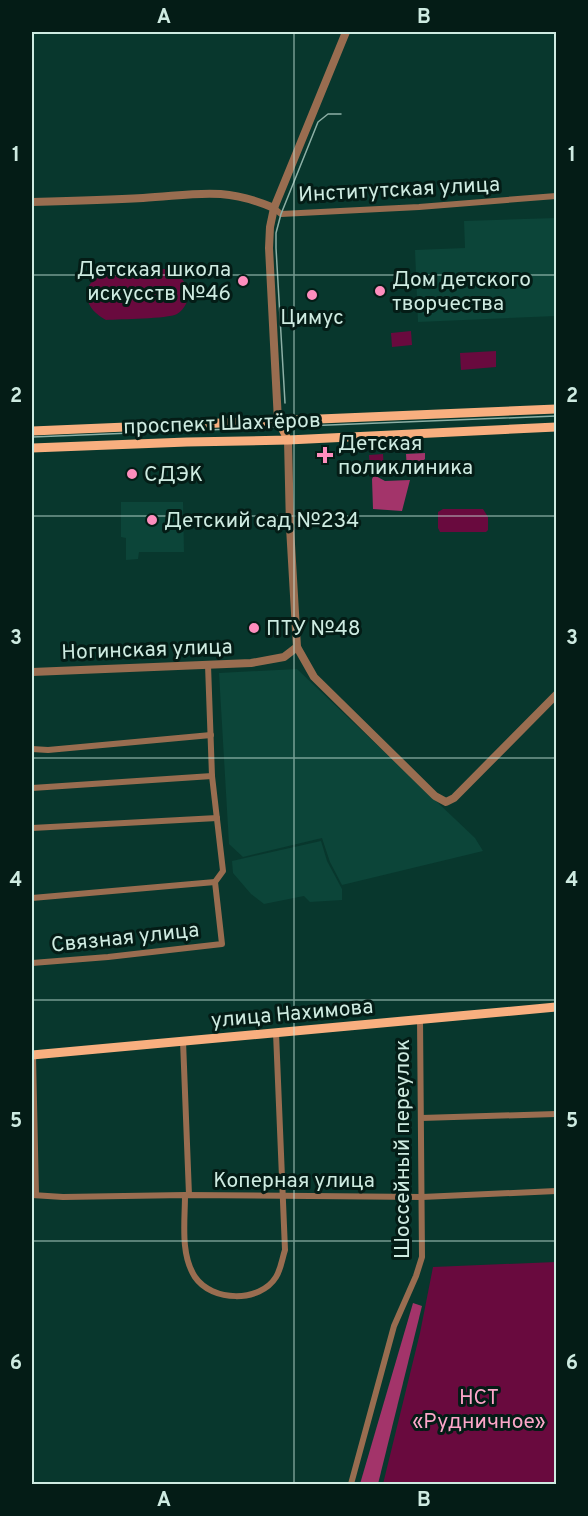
<svg xmlns="http://www.w3.org/2000/svg" width="588" height="1516" font-family="Overpass,sans-serif">
  <style>
    .built { fill: #0c4539 }
    .green { fill: #690a3e }
    .forest { fill: #a3346a }
    .lines { fill: none; stroke-linecap: round; stroke-linejoin: round }
    .minor { stroke: #996d50; stroke-width: 6 }
    .tertiary { stroke: #996d50; stroke-width: 8 }
    .secondary { stroke: #d58f60; stroke-width: 8 }
    .primary { stroke: #f8af7f; stroke-width: 9 }
    .tram { stroke: #8db0a6; stroke-width: 1.5 }
    .grid { fill: none; stroke: #ceebe1; stroke-width: 1.5; stroke-opacity: 0.55 }
    .poi-dot { fill: #fe8ebe; stroke: #041c16; stroke-width: 2 }
    .labels { text-anchor: middle; stroke-width: 6; stroke-linejoin: round; paint-order: stroke }
    .street-label { font-size: 21px; fill: #ceebe1; stroke: #041c16 }
    .poi-label { font-size: 21px; fill: #ceebe1; stroke: #041c16; text-anchor: start }
    .park-label { font-size: 21px; fill: #fda6c9; stroke: #041c16 }
    .neatline { fill: none; stroke: #ceebe1; stroke-width: 2 }
    .grid-label { font-size: 20px; text-anchor: middle; font-weight: bold; fill: #ceebe1 }
  </style>
  <rect width="100%" height="100%" fill="#08372d"/>
  <!-- built -->
  <g class="built">
    <polygon points="556,218 556,316 418,322 415,250 465,248 464,221"/>
    <polygon points="121,502 183,502 184,552 139,552 138,559 126,560 126,538 121,537"/>
    <polygon points="297,669 475,838 483,851 342,885 330,862 322,838 243,857 229,844 219,673"/>
    <polygon points="321,841 327,861 342,889 342,900 310,902 304,896 264,904 251,894 233,873 232,861"/>
  </g>
  <!-- green -->
  <g class="green">
    <path d="M165 269C175 272 185 279 188 290 190 299 185 309 177 314 167 319 121 319 106 320 97 315 87 307 87 295 87 265 144 270 165 269Z"/>
    <polygon points="411,331 412,345 392,347 391,333"/>
    <polygon points="496,351 496,367 461,370 460,353"/>
    <polygon points="383,454 384,470 370,471 369,455"/>
    <polygon points="443,509 483,509 488,517 488,530 486,532 440,532 438,528 438,512"/>
    <polygon points="556,1262 556,1484 383,1484 420,1333 433,1267"/>
  </g>
  <!-- forest -->
  <g class="forest">
    <polygon points="425,453 425,459 409,472 407,470 406,454"/>
    <polygon points="374,475 385,481 410,480 402,511 373,509 372,479"/>
    <polygon points="413,1303 422,1306 378,1484 360,1484"/>
  </g>
  <g class="lines">
    <!-- minor -->
    <g class="minor">
      <polyline points="274,208 281,214 419,207 556,196"/>
      <polyline points="32,749 48,750 211,735"/>
      <polyline points="32,788 212,776"/>
      <polyline points="32,828 217,818"/>
      <polyline points="32,898 215,882"/>
      <polyline points="32,963 108,957 222,944 215,882 223,871 212,776 208,665"/>
      <polyline points="183,1041 189,1195"/>
      <polyline points="33,1055 36,1195"/>
      <polyline points="421,1118 556,1114"/>
      <polyline points="32,1195 63,1197 185,1195 422,1197 556,1191"/>
      <path d="M185 1195C185 1221 180 1254 195 1277 212 1302 260 1303 276 1277 281 1269 282 1259 285 1250L276 1033"/>
      <polyline points="351,1484 394,1326 416,1276 422,1257 420,1019"/>
    </g>
    <!-- tertiary -->
    <g class="tertiary">
      <path d="M32 202C69 201 106 200 143 198 195 195 223 186 274 208"/>
      <polyline points="278,421 269,248 270,227 274,208 346,32"/>
      <polyline points="288,440 290,527 297,647 314,677 435,796 446,802 454,798 556,695"/>
      <polyline points="32,672 251,663 284,657 297,647"/>
    </g>
    <!-- secondary -->
    <polyline class="secondary" points="278,421 288,440"/>
    <!-- primary -->
    <g class="primary">
      <polyline points="32,431 556,409"/>
      <polyline points="32,448 187,442 288,440 556,427"/>
      <polyline points="32,1055 556,1007"/>
    </g>
    <!-- tram -->
    <g class="tram">
      <polyline points="285,403 276,248 276,233 281,214 318,122 328,114 341,114"/>
      <polyline points="32,437 556,416"/>
    </g>
  </g>
  <!-- grid -->
  <path class="grid" d="M294 32V1484M32 275H556M32 516H556M32 758H556M32 1000H556M32 1241H556"/>
  <!-- markers -->
  <g class="poi-dot">
    <circle cx="243" cy="281" r="6"/>
    <circle cx="380" cy="291" r="6"/>
    <circle cx="312" cy="295" r="6"/>
    <path d="M322 446h6v6h6v6h-6v6h-6v-6h-6v-6h6z"/>
    <circle cx="132" cy="474" r="6"/>
    <circle cx="152" cy="520" r="6"/>
    <circle cx="254" cy="628" r="6"/>
  </g>
  <g class="labels">
    <!-- street labels -->
    <g class="street-label">
      <text transform="translate(399 189) rotate(-3)" y="7">Институтская улица</text>
      <text transform="translate(222 423) rotate(-2)" y="7">проспект Шахтёров</text>
      <text transform="translate(147 649) rotate(-2)" y="7">Ногинская улица</text>
      <text transform="translate(125 937) rotate(-6)" y="7">Связная улица</text>
      <text transform="translate(292 1013) rotate(-5)" y="7">улица Нахимова</text>
      <text transform="translate(402 1149) rotate(-90)" y="7">Шоссейный переулок</text>
      <text x="294" y="1187">Коперная улица</text>
    </g>
    <!-- poi labels -->
    <g class="poi-label">
      <text x="231" y="276" text-anchor="end">Детская школа<tspan x="231" dy="24">искусств №46</tspan></text>
      <text x="392" y="286">Дом детского<tspan x="392" dy="24">творчества</tspan></text>
      <text x="312" y="324" text-anchor="middle">Цимус</text>
      <text x="338" y="450">Детская<tspan x="338" dy="24">поликлиника</tspan></text>
      <text x="144" y="481">СДЭК</text>
      <text x="164" y="527">Детский сад №234</text>
      <text x="266" y="635">ПТУ №48</text>
    </g>
    <!-- park labels -->
    <g class="park-label">
      <text x="479" y="1404">НСТ<tspan x="479" dy="24">«Рудничное»</tspan></text>
    </g>
  </g>
  <!-- border -->
  <rect width="588" height="1516" fill="none" stroke="#041c16" stroke-width="66"/>
  <rect x="33" y="33" width="522" height="1450" class="neatline"/>
  <g class="grid-label">
    <text x="164" y="23">A</text>
    <text x="424" y="23">B</text>
    <text x="16" y="161">1</text>
    <text x="572" y="161">1</text>
    <text x="16" y="402">2</text>
    <text x="572" y="402">2</text>
    <text x="16" y="644">3</text>
    <text x="572" y="644">3</text>
    <text x="16" y="886">4</text>
    <text x="572" y="886">4</text>
    <text x="16" y="1127">5</text>
    <text x="572" y="1127">5</text>
    <text x="16" y="1369">6</text>
    <text x="572" y="1369">6</text>
    <text x="164" y="1506">A</text>
    <text x="424" y="1506">B</text>
  </g>
</svg>
